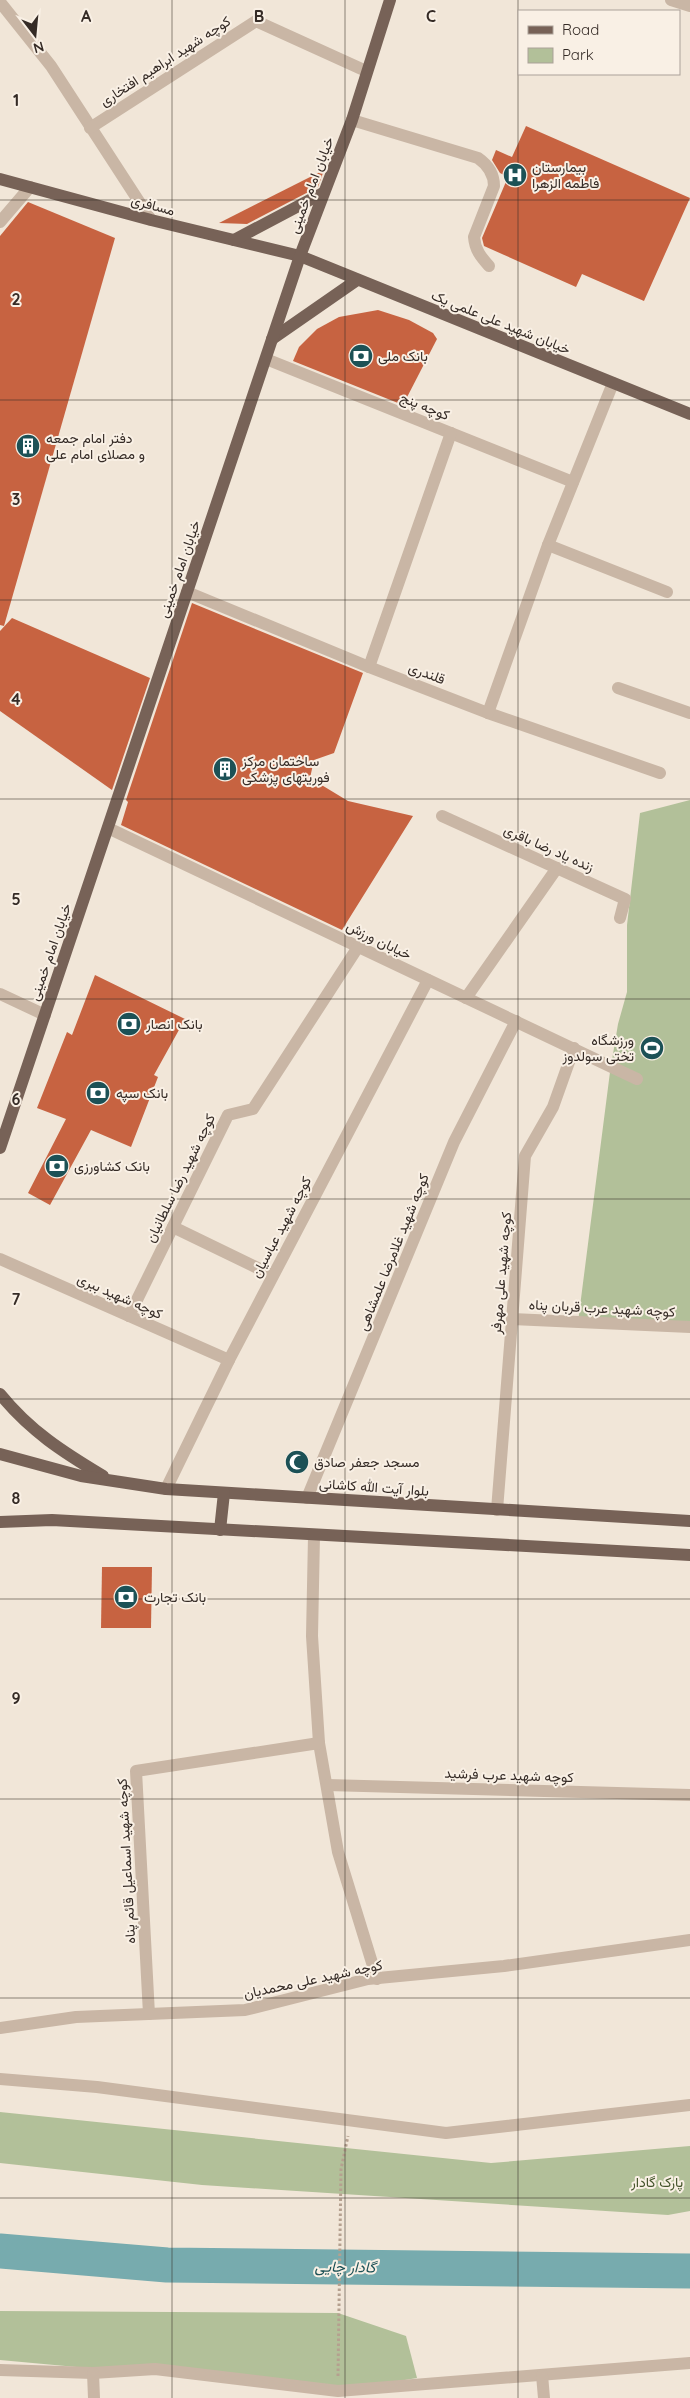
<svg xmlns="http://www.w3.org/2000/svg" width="690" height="2398" font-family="Quicksand,Vazirmatn,sans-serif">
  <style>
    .green { fill: #b2c099 }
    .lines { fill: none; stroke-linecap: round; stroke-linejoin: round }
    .river { stroke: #77abae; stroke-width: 35 }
    .building { fill: #c76341 }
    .path { stroke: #b5a08f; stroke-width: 3; stroke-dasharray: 2.5 2.5; stroke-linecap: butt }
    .minor { stroke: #c9b6a5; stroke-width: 12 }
    .major { stroke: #776257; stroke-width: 12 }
    .grid { fill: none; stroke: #352b26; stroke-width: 1; stroke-opacity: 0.55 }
    .labels { text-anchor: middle; stroke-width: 4; stroke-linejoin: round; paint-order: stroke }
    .street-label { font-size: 14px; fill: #352b26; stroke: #f9f0e5 }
    .poi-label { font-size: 14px; fill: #352b26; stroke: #f9f0e5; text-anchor: start }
    .park-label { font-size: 14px; fill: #43532a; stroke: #f9f0e5 }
    .water-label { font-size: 15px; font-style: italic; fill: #1c5156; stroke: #f9f0e5 }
    .grid-label { font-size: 16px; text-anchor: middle; font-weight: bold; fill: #352b26; stroke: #f9f0e5; stroke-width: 4; stroke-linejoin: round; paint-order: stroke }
  </style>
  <rect width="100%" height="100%" fill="#f1e6d8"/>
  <!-- green -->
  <g class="green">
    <polygon points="690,800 690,1326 578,1322 610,1072 618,1024 627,992 627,925 640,813"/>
    <polygon points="0,2112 491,2163 690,2146 690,2211 668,2215 202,2185 0,2163"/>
    <polygon points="0,2311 338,2313 406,2336 417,2378 338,2391 0,2360"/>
  </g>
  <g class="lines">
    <!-- river -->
    <polyline class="river" points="0,2251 167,2265 690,2271"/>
  </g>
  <!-- building -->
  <g class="building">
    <polygon points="526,126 690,198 644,301 582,274 576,287 484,246 482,238 508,177 500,173 492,160 496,150 512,157"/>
    <polygon points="324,170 318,187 247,224 219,223"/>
    <polygon points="28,202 115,238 4,626 0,625 0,236"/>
    <polygon points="378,310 409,320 433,333 437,339 403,405 293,361 299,347 317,329 339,317"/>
    <polygon points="192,603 363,673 334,753 314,760 310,778 348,801 413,816 342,930 121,825 128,802 126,800"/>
    <polygon points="12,618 150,678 112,790 0,711 0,631"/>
    <polygon points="95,975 185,1019 154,1075 158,1077 131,1147 91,1130 50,1205 28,1193 66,1119 37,1108 67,1032 72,1035"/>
    <polygon points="102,1567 152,1567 151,1628 101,1628"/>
  </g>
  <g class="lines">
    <!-- path -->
    <polyline class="path" points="338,2376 341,2169 348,2136"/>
    <!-- minor -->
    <g class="minor">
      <polyline points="671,0 690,6"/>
      <polyline points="0,2 51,66 151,220"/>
      <path d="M352 120 478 158C488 165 494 174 494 186L474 237C475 250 481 257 489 266"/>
      <polyline points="90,128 256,21 366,71"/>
      <polyline points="0,222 30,187"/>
      <polyline points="266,359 573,482"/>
      <polyline points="548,545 667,592"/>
      <polyline points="187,592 369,667 488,713 660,773"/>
      <polyline points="369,667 451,433"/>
      <polyline points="618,688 690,713"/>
      <polyline points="488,713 548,545 613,383"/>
      <polyline points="442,816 625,899 620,918"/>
      <polyline points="108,828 637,1079"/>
      <polyline points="0,994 45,1015"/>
      <polyline points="466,998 557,868"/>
      <polyline points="173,1227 272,1275"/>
      <polyline points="0,1259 229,1360"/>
      <polyline points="129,1316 228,1115 253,1109 358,947"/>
      <polyline points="512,1319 690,1327"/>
      <polyline points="166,1489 229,1360 428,980"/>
      <polyline points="307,1498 454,1142 516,1021"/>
      <polyline points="497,1510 525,1156 553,1107 574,1048"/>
      <polyline points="314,1536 312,1636 319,1743 338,1852 377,1979"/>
      <polyline points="327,1785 690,1795"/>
      <polyline points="149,2014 136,1771 319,1743"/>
      <polyline points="0,2028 76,2017 245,2010 368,1979 504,1966 690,1940"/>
      <polyline points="0,2079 97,2087 446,2133 690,2105"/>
      <polyline points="0,2370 93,2373 155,2369 338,2391 690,2363"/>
      <polyline points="93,2373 94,2398"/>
      <polyline points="542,2375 544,2398"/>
    </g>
    <!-- major -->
    <g class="major">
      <polyline points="0,179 151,220 300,256 690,414"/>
      <polyline points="234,240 323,193"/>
      <polyline points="272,339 357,280"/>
      <polyline points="0,1148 300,256 352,120 390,0"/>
      <path d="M0 1394C30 1431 63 1452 103 1476"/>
      <polyline points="0,1454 81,1476 166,1489 690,1521"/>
      <polyline points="0,1522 52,1520 690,1555"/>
      <polyline points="220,1530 224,1493"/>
    </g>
  </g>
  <!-- grid -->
  <path class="grid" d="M172 0V2398M345 0V2398M518 0V2398M0 200H690M0 400H690M0 600H690M0 799H690M0 999H690M0 1199H690M0 1399H690M0 1599H690M0 1799H690M0 1998H690M0 2198H690"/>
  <!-- icons -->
  <defs>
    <g id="hospital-disc" transform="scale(1.25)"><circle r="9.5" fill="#1c5156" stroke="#f9f0e5"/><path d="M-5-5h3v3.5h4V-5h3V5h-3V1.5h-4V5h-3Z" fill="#fff"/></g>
    <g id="bank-disc" transform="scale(1.25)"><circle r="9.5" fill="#1c5156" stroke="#f9f0e5"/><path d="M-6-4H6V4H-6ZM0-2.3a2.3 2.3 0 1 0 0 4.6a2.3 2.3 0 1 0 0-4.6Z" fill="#fff"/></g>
    <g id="building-disc" transform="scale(1.25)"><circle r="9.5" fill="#1c5156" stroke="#f9f0e5"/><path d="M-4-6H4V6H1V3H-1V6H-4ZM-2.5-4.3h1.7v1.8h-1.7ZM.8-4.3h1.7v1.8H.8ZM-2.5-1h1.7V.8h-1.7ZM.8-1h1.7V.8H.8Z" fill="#fff"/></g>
    <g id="stadium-disc" transform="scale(1.25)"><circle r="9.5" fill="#1c5156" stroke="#f9f0e5"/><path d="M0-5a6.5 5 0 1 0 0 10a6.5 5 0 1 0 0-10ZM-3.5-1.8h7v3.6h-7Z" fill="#fff"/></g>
    <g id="mosque-disc" transform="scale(1.25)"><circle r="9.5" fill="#1c5156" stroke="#f9f0e5"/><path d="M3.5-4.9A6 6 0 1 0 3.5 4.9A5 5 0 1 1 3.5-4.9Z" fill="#fff"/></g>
  </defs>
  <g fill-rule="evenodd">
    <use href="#hospital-disc" x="515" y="175"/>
    <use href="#bank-disc" x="361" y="356"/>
    <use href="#building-disc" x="28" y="446"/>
    <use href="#building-disc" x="225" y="769"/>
    <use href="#bank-disc" x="129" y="1024"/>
    <use href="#stadium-disc" x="652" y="1048"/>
    <use href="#bank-disc" x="98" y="1093"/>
    <use href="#bank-disc" x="57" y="1166"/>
    <use href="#mosque-disc" x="297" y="1462"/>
    <use href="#bank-disc" x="126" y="1597"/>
  </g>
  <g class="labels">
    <!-- street labels -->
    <g class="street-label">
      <text transform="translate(165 61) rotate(-33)" y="5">کوچه شهید ابراهیم افتخاری</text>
      <text transform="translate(311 185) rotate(-69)" y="5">خیابان امام خمینی</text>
      <text transform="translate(153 205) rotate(15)" y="5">مسافری</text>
      <text transform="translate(501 322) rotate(22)" y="5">خیابان شهید علی علمی یک</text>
      <text transform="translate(425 406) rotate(22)" y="5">کوچه پنج</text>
      <text transform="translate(179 569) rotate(-71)" y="5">خیابان امام خمینی</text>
      <text transform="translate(427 673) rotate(21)" y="5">قلندری</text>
      <text transform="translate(549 848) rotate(24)" y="5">زنده یاد رضا باقری</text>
      <text transform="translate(379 940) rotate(26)" y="5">خیابان ورزش</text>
      <text transform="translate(50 952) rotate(-71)" y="5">خیابان امام خمینی</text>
      <text transform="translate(180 1178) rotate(-64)" y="5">کوچه شهید رضا سلطانیان</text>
      <text transform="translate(281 1227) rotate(-62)" y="5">کوچه شهید عباسیان</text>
      <text transform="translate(393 1252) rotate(-68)" y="5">کوچه شهید غلامرضا علمشاهی</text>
      <text transform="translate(501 1273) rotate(-85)" y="5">کوچه شهید علی مهرفر</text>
      <text transform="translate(120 1296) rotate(24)" y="5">کوچه شهید ببری</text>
      <text transform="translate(602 1308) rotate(3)" y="5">کوچه شهید عرب قربان پناه</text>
      <text transform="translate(374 1487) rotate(4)" y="5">بلوار آیت الله کاشانی</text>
      <text transform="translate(509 1775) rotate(2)" y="5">کوچه شهید عرب فرشید</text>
      <text transform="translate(126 1861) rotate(-93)" y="5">کوچه شهید اسماعیل قائم پناه</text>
      <text transform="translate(313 1979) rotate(-12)" y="5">کوچه شهید علی محمدیان</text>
    </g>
    <!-- poi labels -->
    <g class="poi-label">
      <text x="532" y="172">بیمارستان<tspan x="532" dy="16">فاطمه الزهرا</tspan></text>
      <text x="378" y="361">بانک ملی</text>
      <text x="46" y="443">دفتر امام جمعه<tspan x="46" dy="16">و مصلای امام علی</tspan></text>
      <text x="242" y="766">ساختمان مرکز<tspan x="242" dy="16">فوریتهای پزشکی</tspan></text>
      <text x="146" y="1029">بانک انصار</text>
      <text x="634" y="1045" text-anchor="end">ورزشگاه<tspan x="634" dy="16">تختی سولدوز</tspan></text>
      <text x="116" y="1098">بانک سپه</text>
      <text x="74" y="1171">بانک کشاورزی</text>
      <text x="314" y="1467">مسجد جعفر صادق</text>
      <text x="144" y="1602">بانک تجارت</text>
    </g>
    <!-- park labels -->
    <g class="park-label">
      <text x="657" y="2187">پارک گادار</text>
    </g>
    <!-- water labels -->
    <g class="water-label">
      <text transform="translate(345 2267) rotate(1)" y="5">گادار چایی</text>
    </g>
  </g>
  <g class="grid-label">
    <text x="86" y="22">A</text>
    <text x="259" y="22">B</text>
    <text x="431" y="22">C</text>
    <text x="16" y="106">1</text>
    <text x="16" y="305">2</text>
    <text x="16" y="505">3</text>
    <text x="16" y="705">4</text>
    <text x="16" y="905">5</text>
    <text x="16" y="1105">6</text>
    <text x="16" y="1305">7</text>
    <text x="16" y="1504">8</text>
    <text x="16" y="1704">9</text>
  </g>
  <!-- legend -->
  <rect x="518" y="10" width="162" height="65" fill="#f9f0e5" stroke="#aba199"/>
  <rect x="528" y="26" width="25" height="8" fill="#776257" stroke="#aba199"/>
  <text x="562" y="35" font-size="15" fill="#352b26">Road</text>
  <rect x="528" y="48" width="25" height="15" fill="#b2c099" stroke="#aba199"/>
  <text x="562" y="60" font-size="15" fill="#352b26">Park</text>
  <!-- north arrow -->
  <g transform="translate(35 35) rotate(164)" stroke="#f9f0e5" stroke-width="4" paint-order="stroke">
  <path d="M0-4L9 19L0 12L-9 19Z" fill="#352b26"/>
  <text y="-8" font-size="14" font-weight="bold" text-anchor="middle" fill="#352b26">N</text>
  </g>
</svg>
